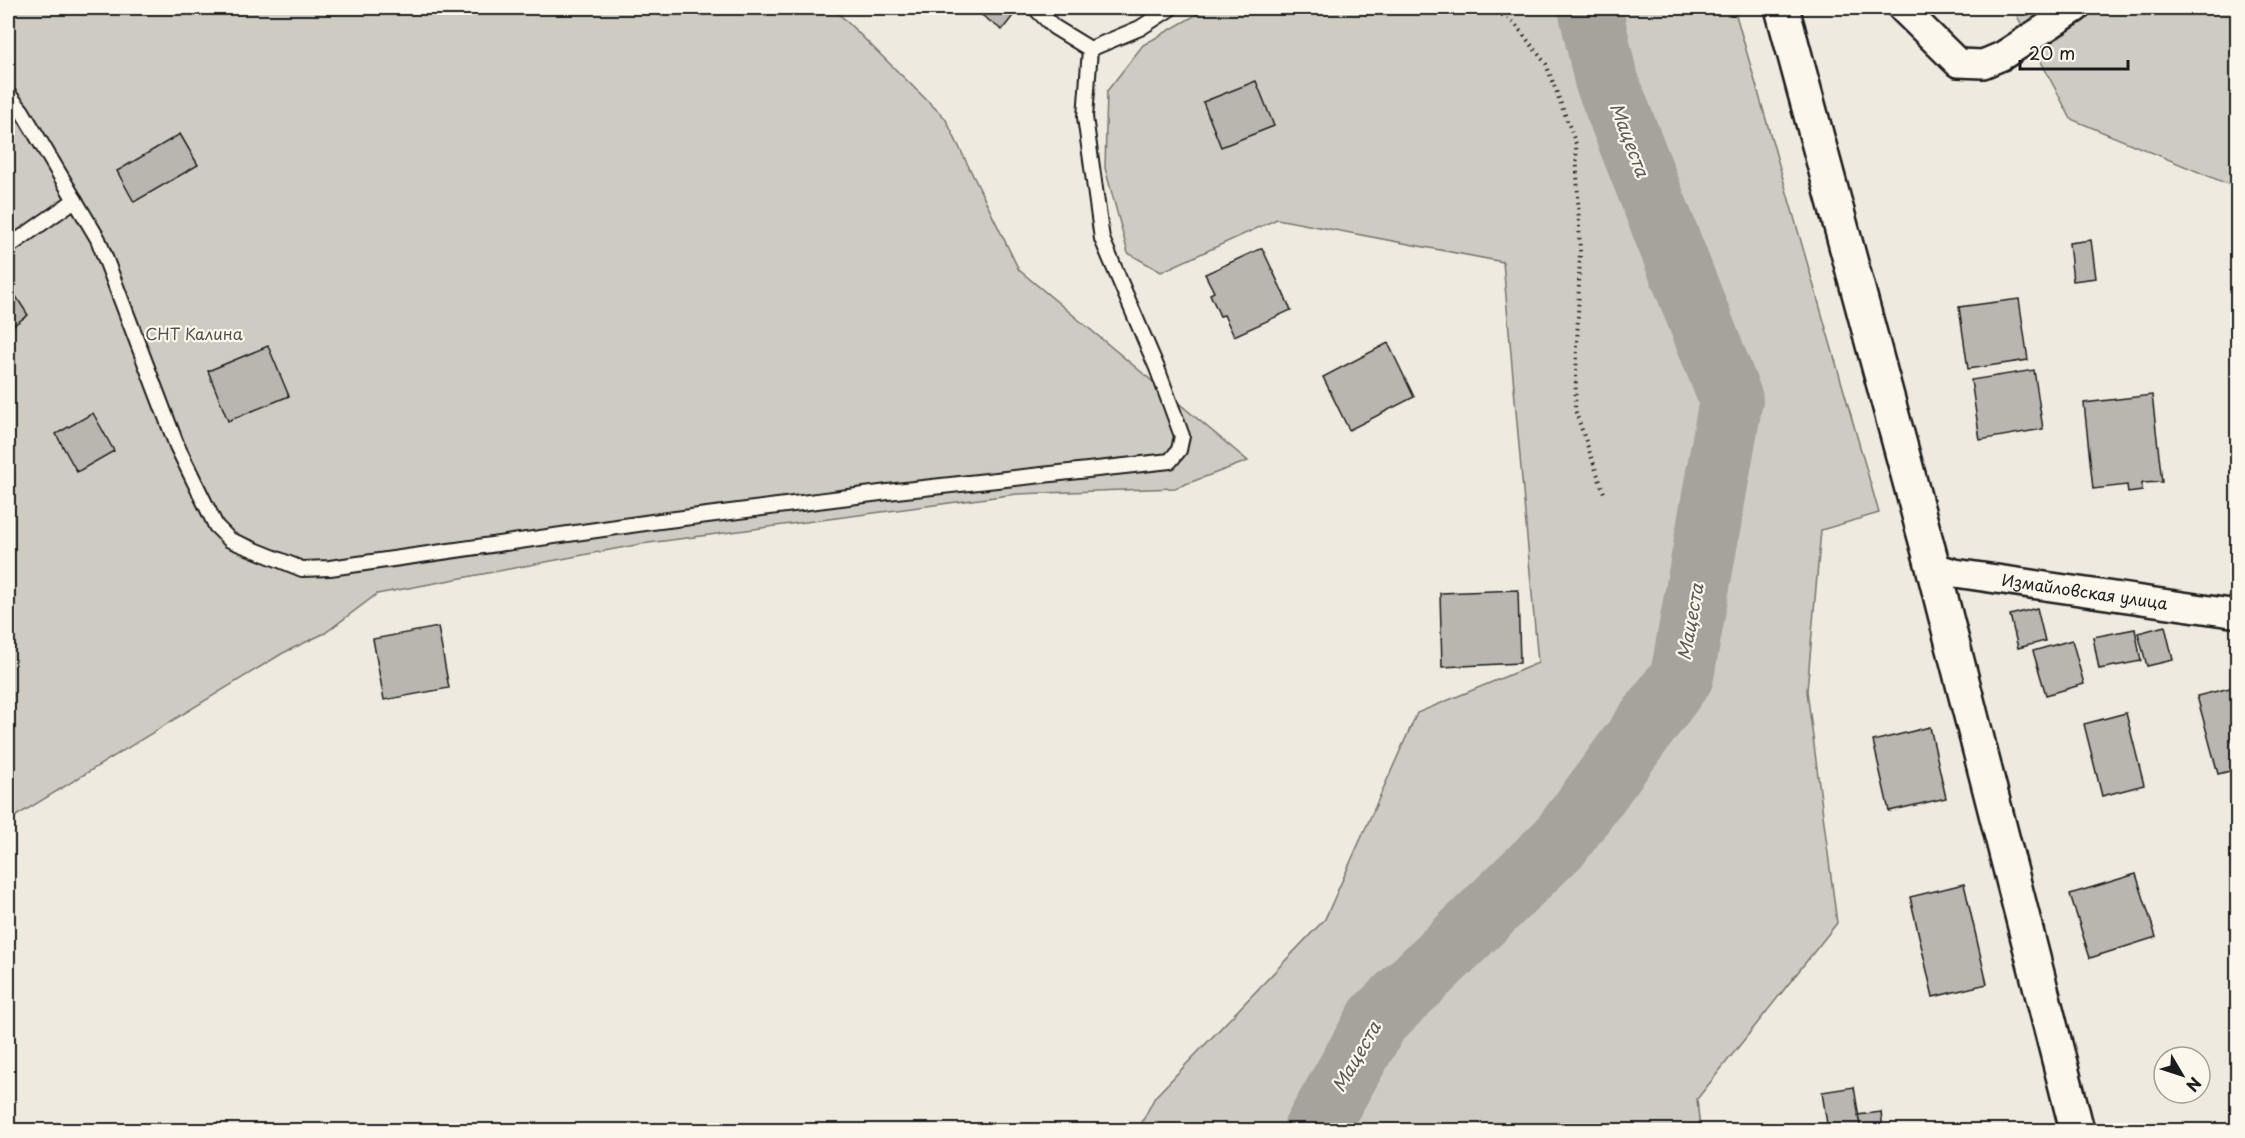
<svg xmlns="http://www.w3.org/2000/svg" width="2245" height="1138" font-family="'Playpen Sans',sans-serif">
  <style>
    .green { fill: #ceccc2; stroke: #75746f; stroke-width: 1.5 }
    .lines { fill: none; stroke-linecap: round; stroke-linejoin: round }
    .river { stroke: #a6a39d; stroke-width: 64 }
    .building { fill: #b9b6af; stroke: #1c1c1c; stroke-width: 1.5 }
    .service-casing { stroke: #1c1c1c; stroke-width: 18 }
    .minor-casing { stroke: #1c1c1c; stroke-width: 32 }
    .tertiary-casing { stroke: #1c1c1c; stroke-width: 38 }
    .path { stroke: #1c1c1c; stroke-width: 4; stroke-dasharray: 1.5 4.5; stroke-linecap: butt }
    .service { stroke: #fbf7ec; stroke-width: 14 }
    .minor { stroke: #fbf7ec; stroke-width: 27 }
    .tertiary { stroke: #fbf7ec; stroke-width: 33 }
    .labels { text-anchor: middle; stroke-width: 4.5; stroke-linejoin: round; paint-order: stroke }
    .park-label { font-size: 16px; fill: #51514e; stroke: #fbf7ec }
    .street-label { font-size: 16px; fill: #1c1c1c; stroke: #fbf7ec }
    .water-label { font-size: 18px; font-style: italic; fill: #5a5956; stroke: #fbf7ec }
  </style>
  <rect width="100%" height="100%" fill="#eeeadf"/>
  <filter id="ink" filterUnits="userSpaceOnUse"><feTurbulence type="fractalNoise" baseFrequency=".0167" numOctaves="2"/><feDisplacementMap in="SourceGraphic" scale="12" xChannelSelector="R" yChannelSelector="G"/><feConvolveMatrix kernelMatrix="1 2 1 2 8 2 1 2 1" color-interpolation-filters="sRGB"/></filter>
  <g filter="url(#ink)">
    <!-- green -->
    <g class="green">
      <polygon points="8,8 833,8 945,118 1019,270 1248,461 1175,488 1017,494 641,544 377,594 325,633 283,653 8,821"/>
      <polygon points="1208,8 1734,8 1879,513 1821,530 1807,691 1837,923 1697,1099 1700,1130 1138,1130 1155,1097 1325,919 1417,713 1538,663 1503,262 1277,219 1161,272 1128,253 1105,168 1107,91 1143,45"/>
      <polygon points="2013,8 2237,8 2237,188 2071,119"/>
    </g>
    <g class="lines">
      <!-- river -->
      <polyline class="river" points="1315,1130 1378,1019 1560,842 1682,676 1731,400 1606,80 1590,8"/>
    </g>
    <!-- building -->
    <g class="building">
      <polygon points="972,8 1019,8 1002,30"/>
      <polygon points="1938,8 1973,8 1965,13 1944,15"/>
      <polygon points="1256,81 1274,126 1221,147 1203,102"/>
      <polygon points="180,134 198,165 134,202 117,171"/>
      <polygon points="2091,240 2096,278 2073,281 2069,243"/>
      <polygon points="1262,248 1291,310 1234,336 1224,315 1220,316 1210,294 1214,292 1205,274"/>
      <polygon points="8,284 28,315 8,329"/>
      <polygon points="2019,299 2028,360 1968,369 1959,307"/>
      <polygon points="1388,343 1414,397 1349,430 1323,377"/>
      <polygon points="268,346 289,396 228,421 208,371"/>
      <polygon points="2034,370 2043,429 1980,440 1971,380"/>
      <polygon points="2152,395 2162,482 2142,483 2142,491 2128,493 2127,485 2093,489 2084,403"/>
      <polygon points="93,413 114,451 77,472 56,434"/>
      <polygon points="1518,590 1520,663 1442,667 1440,593"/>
      <polygon points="2037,608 2045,641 2018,648 2010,615"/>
      <polygon points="2165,626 2173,660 2147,666 2138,633"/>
      <polygon points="438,627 449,688 384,700 373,639"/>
      <polygon points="2135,629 2141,661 2099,669 2093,637"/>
      <polygon points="2072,640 2084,684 2046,695 2033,651"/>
      <polygon points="2238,686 2238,769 2218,774 2197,696"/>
      <polygon points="2126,713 2144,785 2102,796 2084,724"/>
      <polygon points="1930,727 1946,798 1889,811 1873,741"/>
      <polygon points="2136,874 2156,937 2090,958 2070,894"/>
      <polygon points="1964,884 1987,984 1933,997 1910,897"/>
      <polygon points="1854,1087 1861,1130 1828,1130 1822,1092"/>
      <polygon points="1881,1112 1883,1130 1861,1130 1858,1115"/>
    </g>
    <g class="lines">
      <!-- service casing -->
      <g class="service-casing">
        <g id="service">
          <polyline points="1035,8 1054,27 1090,49"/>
          <polyline points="8,94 22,111 98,239 177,446 216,526 230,540 302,569 330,568 652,522 896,491 1170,461 1179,450 1182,436 1157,368 1102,239 1085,117 1090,49 1140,28 1171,8"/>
          <polyline points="8,247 75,200"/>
        </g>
      </g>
      <!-- minor casing -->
      <g class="minor-casing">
        <g id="minor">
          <polyline points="1902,8 1958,63 1983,64 2002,56 2076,8"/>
          <path id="s1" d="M1933 567 1955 573 2238 614"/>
        </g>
      </g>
      <!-- tertiary casing -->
      <g class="tertiary-casing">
        <polyline id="tertiary" points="1782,8 1933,567 2077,1130"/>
      </g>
      <!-- path -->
      <polyline class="path" points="1492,8 1515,24 1546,64 1576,144 1580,252 1575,410 1605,496"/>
      <!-- service -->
      <use href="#service" class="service"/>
      <!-- minor -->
      <use href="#minor" class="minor"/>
      <!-- tertiary -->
      <use href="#tertiary" class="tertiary"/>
    </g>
  </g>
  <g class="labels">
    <!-- park labels -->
    <g class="park-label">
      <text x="194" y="340">СНТ Калина</text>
    </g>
    <!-- street labels -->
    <g class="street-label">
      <text dy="6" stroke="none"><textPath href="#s1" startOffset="154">Измайловская улица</textPath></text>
    </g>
    <!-- water labels -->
    <g class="water-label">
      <text transform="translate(1629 140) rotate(69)" y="6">Мацеста</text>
      <text transform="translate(1691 622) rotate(-80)" y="6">Мацеста</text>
      <text transform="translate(1357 1057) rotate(-60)" y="6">Мацеста</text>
    </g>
  </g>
  <!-- margin -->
  <rect width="2245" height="1138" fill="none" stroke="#fbf7ec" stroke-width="30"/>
  <rect x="15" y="15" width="2215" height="1108" fill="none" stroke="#1c1c1c" stroke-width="2" filter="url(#ink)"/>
  <!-- north arrow -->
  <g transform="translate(2182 1075) rotate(129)"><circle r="28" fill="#fbf7ec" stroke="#a29f99" stroke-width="1.5"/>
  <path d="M0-4.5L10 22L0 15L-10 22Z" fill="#1c1c1c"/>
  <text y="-9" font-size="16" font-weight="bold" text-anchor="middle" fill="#1c1c1c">N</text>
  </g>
  <!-- scale -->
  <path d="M2020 60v9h108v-9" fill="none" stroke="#1c1c1c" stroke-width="3"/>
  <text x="2029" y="60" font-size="18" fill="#1c1c1c" stroke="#fbf7ec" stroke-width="4.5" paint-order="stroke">20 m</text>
</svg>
